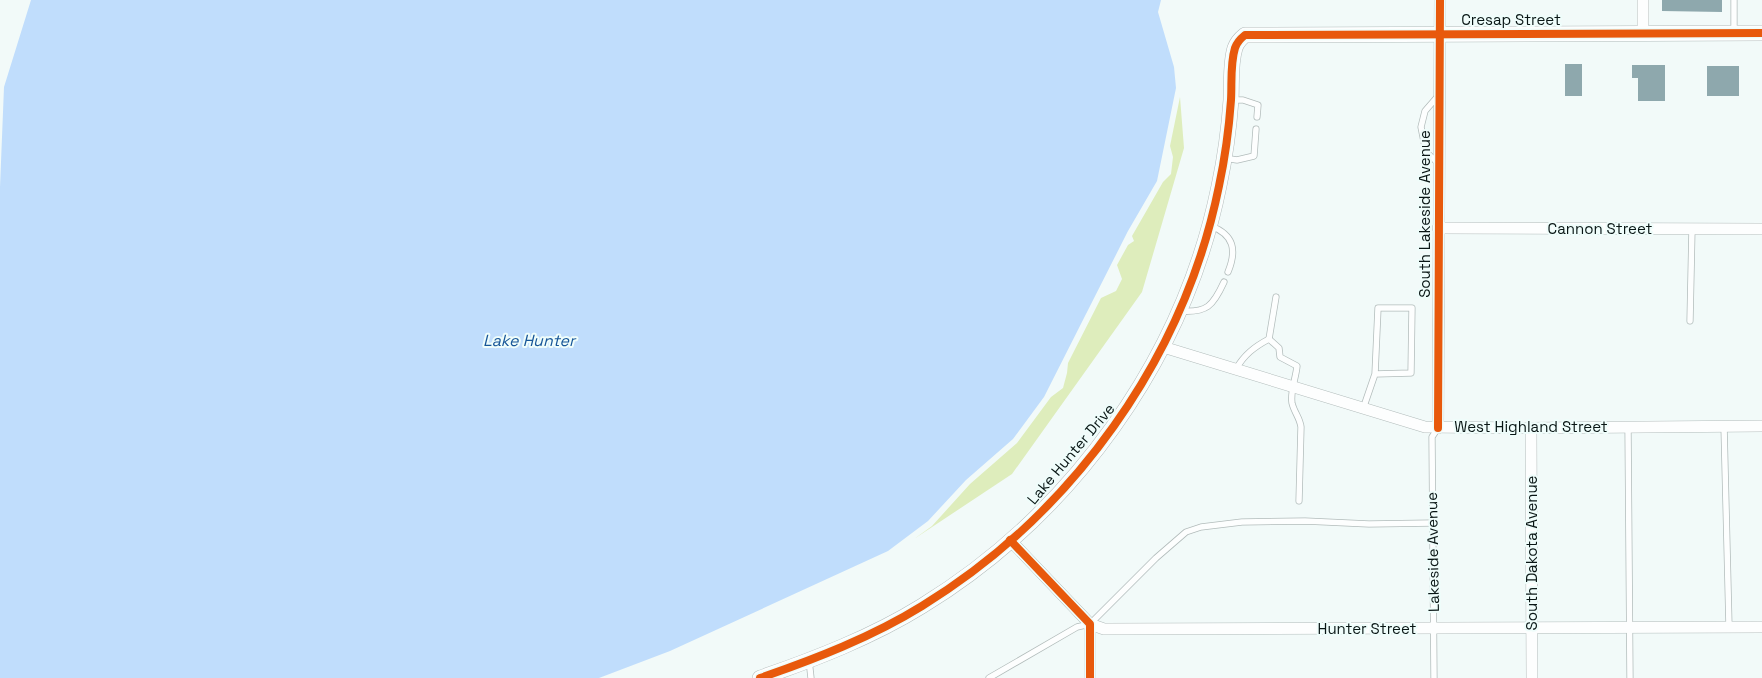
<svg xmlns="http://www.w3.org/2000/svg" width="1762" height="678" font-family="'Space Grotesk',sans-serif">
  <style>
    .green { fill: #deedbc }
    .water { fill: #c0ddfc }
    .building { fill: #8ea8ad }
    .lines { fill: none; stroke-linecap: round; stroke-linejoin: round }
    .service-casing { stroke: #b2bcbb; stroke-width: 7 }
    .minor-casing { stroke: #b2bcbb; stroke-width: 12 }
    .tertiary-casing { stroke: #b2bcbb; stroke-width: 16 }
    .service { stroke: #fdfefe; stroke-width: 5.5 }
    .minor { stroke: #fdfefe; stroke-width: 11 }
    .tertiary { stroke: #fdfefe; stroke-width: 15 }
    .cycleway-casing { stroke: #effdfb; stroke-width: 11 }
    .cycleway { stroke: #e8590c; stroke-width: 8 }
    .labels { text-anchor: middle; stroke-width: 4; stroke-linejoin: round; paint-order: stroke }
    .street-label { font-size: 15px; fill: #091615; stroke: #effdfb }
    .water-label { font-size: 16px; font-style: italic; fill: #175698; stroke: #effdfb }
  </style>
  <rect width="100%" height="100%" fill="#f2faf9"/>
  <!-- green -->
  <polygon class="green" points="1180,97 1184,148 1142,292 1012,474 914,539 932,526 970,484 1017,443 1051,397 1063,388 1067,373 1068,363 1101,298 1116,291 1122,279 1117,265 1128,245 1134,241 1132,236 1163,182 1171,174 1173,157 1170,146"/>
  <!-- water -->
  <polygon class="water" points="31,0 1161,0 1158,12 1174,67 1176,88 1157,181 1128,231 1044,397 1013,439 966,480 928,521 888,551 670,651 599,678 0,678 0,187 4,87"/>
  <!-- building -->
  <g class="building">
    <polygon points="1662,0 1722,0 1722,12 1662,11"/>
    <rect x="1565" y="64" width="17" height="32"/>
    <polygon points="1632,65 1665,65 1665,101 1638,101 1638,78 1632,78"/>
    <rect x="1707" y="66" width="32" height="30"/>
  </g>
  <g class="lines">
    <!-- service casing -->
    <g class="service-casing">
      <g id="service">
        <polyline points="1734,33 1734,0"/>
        <polyline points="1233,100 1243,100 1258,105 1257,117"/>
        <polyline points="1224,158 1237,160 1254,156 1256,129"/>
        <polyline points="1438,163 1426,152 1421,127 1425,111 1438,96"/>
        <path d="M1211 226C1234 235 1237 250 1228 272"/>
        <path d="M1180 311C1207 313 1213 306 1224 282"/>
        <polyline points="1690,321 1692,229"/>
        <path d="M1269 339 1279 348 1280 357 1297 366C1296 378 1290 391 1292 403 1294 412 1300 418 1301 427L1299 501"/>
        <polyline points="1269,339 1276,297"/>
        <path d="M1236 369C1244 355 1254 347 1269 339"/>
        <polyline points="1363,409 1375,374 1378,308 1412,308 1411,373 1375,374"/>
        <polyline points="1724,426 1729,626"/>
        <polyline points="1628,427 1630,678"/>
        <polyline points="809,660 811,678"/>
        <polyline points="989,678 1077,627 1090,624 1156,558 1186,532 1201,527 1242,522 1305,521 1369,524 1433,523"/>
        <polyline points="1434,678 1432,437 1438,428"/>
      </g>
    </g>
    <!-- minor casing -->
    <g class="minor-casing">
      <g id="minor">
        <polyline points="1643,0 1643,34"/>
        <polyline points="1438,228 1762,229"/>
        <polyline points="1163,347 1425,427 1531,428 1762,426"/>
        <polyline points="1438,428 1440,0"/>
        <polyline points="1531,428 1532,678"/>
        <polyline points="1010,540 1090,624 1104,629 1762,627"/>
        <polyline points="1090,678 1090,624"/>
      </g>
    </g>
    <!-- tertiary casing -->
    <g class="tertiary-casing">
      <path id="tertiary" d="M760 678C815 659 872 637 922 606 1072 514 1184 359 1219 186 1225 158 1229 128 1231 100 1232 83 1230 64 1235 48 1237 42 1240 39 1245 35L1762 33"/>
    </g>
    <!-- service -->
    <use href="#service" class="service"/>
    <!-- minor -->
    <use href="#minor" class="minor"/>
    <!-- tertiary -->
    <use href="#tertiary" class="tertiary"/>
    <!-- cycleway casing -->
    <g class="cycleway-casing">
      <g id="cycleway">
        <polyline points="1438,428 1440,0"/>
        <polyline points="1010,540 1090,624 1090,678"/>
        <path d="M760 678C815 659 872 637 922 606 1072 514 1184 359 1219 186 1225 158 1229 128 1231 100 1232 83 1230 64 1235 48 1237 42 1240 39 1245 35L1762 33"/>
      </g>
    </g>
    <!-- cycleway -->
    <use href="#cycleway" class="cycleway"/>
  </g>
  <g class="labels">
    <!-- street labels -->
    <g class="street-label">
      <text x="1511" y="25">Cresap Street</text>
      <text transform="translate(1425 214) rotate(-90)" y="5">South Lakeside Avenue</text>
      <text x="1600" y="234">Cannon Street</text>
      <text x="1531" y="432">West Highland Street</text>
      <text transform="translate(1071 454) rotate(-50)" y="5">Lake Hunter Drive</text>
      <text transform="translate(1433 552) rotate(-91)" y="5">Lakeside Avenue</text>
      <text transform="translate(1532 553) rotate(-90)" y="5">South Dakota Avenue</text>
      <text x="1367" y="634">Hunter Street</text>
    </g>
    <!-- water labels -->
    <g class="water-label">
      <text x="529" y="346">Lake Hunter</text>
    </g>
  </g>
</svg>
